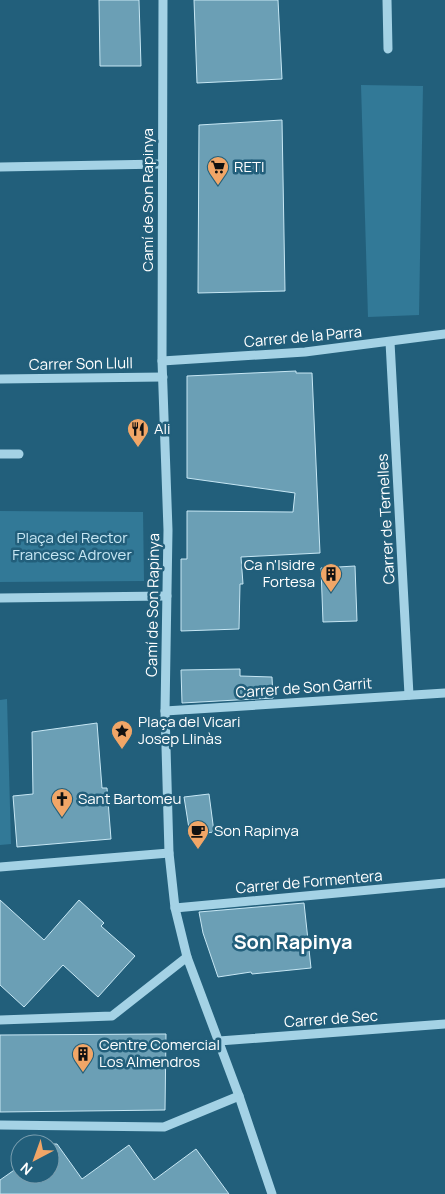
<svg xmlns="http://www.w3.org/2000/svg" width="445" height="1194" font-family="Manrope,sans-serif">
  <style>
    .green { fill: #327997 }
    .building { fill: #6b9fb5; stroke: #c7e7f4 }
    .lines { fill: none; stroke-linecap: round; stroke-linejoin: round }
    .minor { stroke: #a4d2e5; stroke-width: 9 }
    .labels { text-anchor: middle; stroke-width: 5; stroke-linejoin: round; paint-order: stroke }
    .poi-label { font-size: 15px; fill: #fff; stroke: #225f7b; text-anchor: start }
    .street-label { font-size: 15px; fill: #fff; stroke: #225f7b }
    .park-label { font-size: 15px; fill: #c7e7f4; stroke: #225f7b }
    .district-label { font-size: 20px; font-weight: bold; fill: #fff; stroke: #225f7b }
  </style>
  <rect width="100%" height="100%" fill="#225f7b"/>
  <!-- green -->
  <g class="green">
    <polygon points="361,85 423,86 419,315 368,317"/>
    <polygon points="0,511 143,512 144,581 0,582"/>
    <polygon points="7,699 11,844 0,845 0,700"/>
  </g>
  <!-- building -->
  <g class="building">
    <polygon points="99,0 139,0 141,66 100,66"/>
    <polygon points="194,0 278,0 282,79 197,83"/>
    <polygon points="282,120 285,291 198,293 199,125"/>
    <polygon points="296,371 296,373 312,373 320,553 241,557 243,584 240,584 239,629 181,631 181,559 187,559 187,511 293,512 295,493 187,478 187,376"/>
    <polygon points="355,566 357,621 323,622 321,568"/>
    <polygon points="240,669 240,676 272,677 273,698 182,703 181,670"/>
    <polygon points="97,723 102,788 107,788 111,839 17,847 13,796 33,794 32,732"/>
    <polygon points="209,794 214,832 190,835 184,797"/>
    <polygon points="0,900 44,940 79,900 104,923 101,926 135,956 98,997 63,965 24,1007 0,985"/>
    <polygon points="304,903 311,968 252,974 251,972 218,977 203,933 199,912"/>
    <polygon points="166,1034 165,1110 0,1112 0,1035"/>
    <polygon points="50,1144 57,1144 82,1179 129,1145 154,1180 196,1149 229,1194 0,1194 0,1180 20,1166 20,1174 50,1174"/>
  </g>
  <g class="lines">
    <!-- minor -->
    <g class="minor">
      <polyline points="163,0 162,361 168,530 165,711 169,853 175,908 187,957 239,1096 272,1194"/>
      <polyline points="387,0 388,49"/>
      <polyline points="0,167 162,164"/>
      <polyline points="390,342 409,695"/>
      <polyline points="162,361 305,352 445,334"/>
      <polyline points="0,379 163,377"/>
      <polyline points="0,454 19,454"/>
      <polyline points="0,598 167,596"/>
      <polyline points="165,711 445,693"/>
      <polyline points="0,867 169,853"/>
      <polyline points="175,908 445,883"/>
      <polyline points="0,1020 112,1016 187,957"/>
      <polyline points="219,1041 445,1024"/>
      <polyline points="0,1125 164,1127 239,1096"/>
    </g>
  </g>
  <!-- icons -->
  <defs>
    <g id="supermarket-pin" transform="scale(1.125)"><path d="M0 17L-7.5 6A9.5 9.5 0 1 1 7.5 6Z" fill="#f1a667" stroke="#225f7b"/><path d="M-6-5.5h2.5l.6 2H6L4.5 2H-2.5L-4.4-4H-6ZM-1.5 3.2a1.3 1.3 0 1 0 .1 0ZM3 3.2a1.3 1.3 0 1 0 .1 0Z" fill="#111"/></g>
    <g id="restaurant-pin" transform="scale(1.125)"><path d="M0 17L-7.5 6A9.5 9.5 0 1 1 7.5 6Z" fill="#f1a667" stroke="#225f7b"/><path d="M-5-6h1v4h1v-4h1v4h1v-4h1v5L-1.5 .5V6h-2V.5L-5-1ZM5-6V6H3V1.5H1.5Q1.5-4 5-6Z" fill="#111"/></g>
    <g id="building-pin" transform="scale(1.125)"><path d="M0 17L-7.5 6A9.5 9.5 0 1 1 7.5 6Z" fill="#f1a667" stroke="#225f7b"/><path d="M-4-6H4V6H1V3H-1V6H-4ZM-2.5-4.3h1.7v1.8h-1.7ZM.8-4.3h1.7v1.8H.8ZM-2.5-1h1.7V.8h-1.7ZM.8-1h1.7V.8H.8Z" fill="#111"/></g>
    <g id="sight-pin" transform="scale(1.125)"><path d="M0 17L-7.5 6A9.5 9.5 0 1 1 7.5 6Z" fill="#f1a667" stroke="#225f7b"/><path d="M0-6L1.8-2.2L6-1.7L2.9 1.2L3.7 5.4L0 3.3L-3.7 5.4L-2.9 1.2L-6-1.7L-1.8-2.2Z" fill="#111"/></g>
    <g id="church-pin" transform="scale(1.125)"><path d="M0 17L-7.5 6A9.5 9.5 0 1 1 7.5 6Z" fill="#f1a667" stroke="#225f7b"/><path d="M-1.2-6h2.4v3.5h3.3v2.4h-3.3V6h-2.4V-.1h-3.3v-2.4h3.3Z" fill="#111"/></g>
    <g id="cafe-pin" transform="scale(1.125)"><path d="M0 17L-7.5 6A9.5 9.5 0 1 1 7.5 6Z" fill="#f1a667" stroke="#225f7b"/><path d="M-5.5-4.5H6V0H3Q3 3.5 0 3.5H-2.5Q-5.5 3.5-5.5 0ZM3-3.2v2h1.7v-2ZM-6 4.5H4V6H-6Z" fill="#111"/></g>
  </defs>
  <g fill-rule="evenodd">
    <use href="#supermarket-pin" x="218" y="167"/>
    <use href="#restaurant-pin" x="138" y="429"/>
    <use href="#building-pin" x="331" y="574"/>
    <use href="#sight-pin" x="122" y="731"/>
    <use href="#church-pin" x="62" y="799"/>
    <use href="#cafe-pin" x="198" y="831"/>
    <use href="#building-pin" x="83" y="1054"/>
  </g>
  <g class="labels">
    <!-- poi labels -->
    <g class="poi-label">
      <text x="234" y="172">RETI</text>
      <text x="154" y="434">Ali</text>
      <text x="315" y="570" text-anchor="end">Ca n'Isidre<tspan x="315" dy="17">Fortesa</tspan></text>
      <text x="138" y="727">Plaça del Vicari<tspan x="138" dy="17">Josep Llinàs</tspan></text>
      <text x="78" y="804">Sant Bartomeu</text>
      <text x="214" y="836">Son Rapinya</text>
      <text x="99" y="1050">Centre Comercial<tspan x="99" dy="17">Los Almendros</tspan></text>
    </g>
    <!-- street labels -->
    <g class="street-label">
      <text transform="translate(148 200) rotate(-90)" y="5">Camí de Son Rapinya</text>
      <text transform="translate(303 337) rotate(-5)" y="5">Carrer de la Parra</text>
      <text transform="translate(81 364) rotate(-1)" y="5">Carrer Son Llull</text>
      <text transform="translate(386 519) rotate(-93)" y="5">Carrer de Ternelles</text>
      <text transform="translate(153 605) rotate(-89)" y="5">Camí de Son Rapinya</text>
      <text transform="translate(304 688) rotate(-4)" y="5">Carrer de Son Garrit</text>
      <text transform="translate(309 882) rotate(-5)" y="5">Carrer de Formentera</text>
      <text transform="translate(331 1019) rotate(-4)" y="5">Carrer de Sec</text>
    </g>
    <!-- park labels -->
    <g class="park-label">
      <text x="72" y="543">Plaça del Rector<tspan x="72" dy="17">Francesc Adrover</tspan></text>
    </g>
    <!-- district labels -->
    <g class="district-label">
      <text x="293" y="949">Son Rapinya</text>
    </g>
  </g>
  <!-- north arrow -->
  <g transform="translate(35 1159) rotate(221)"><circle r="24" fill="#225f7b" stroke="#7a9fb0"/>
  <path d="M0-4L9 19L0 12L-9 19Z" fill="#f1a667"/>
  <text y="-8" font-size="14" font-weight="bold" text-anchor="middle" fill="#ffffff">N</text>
  </g>
</svg>
